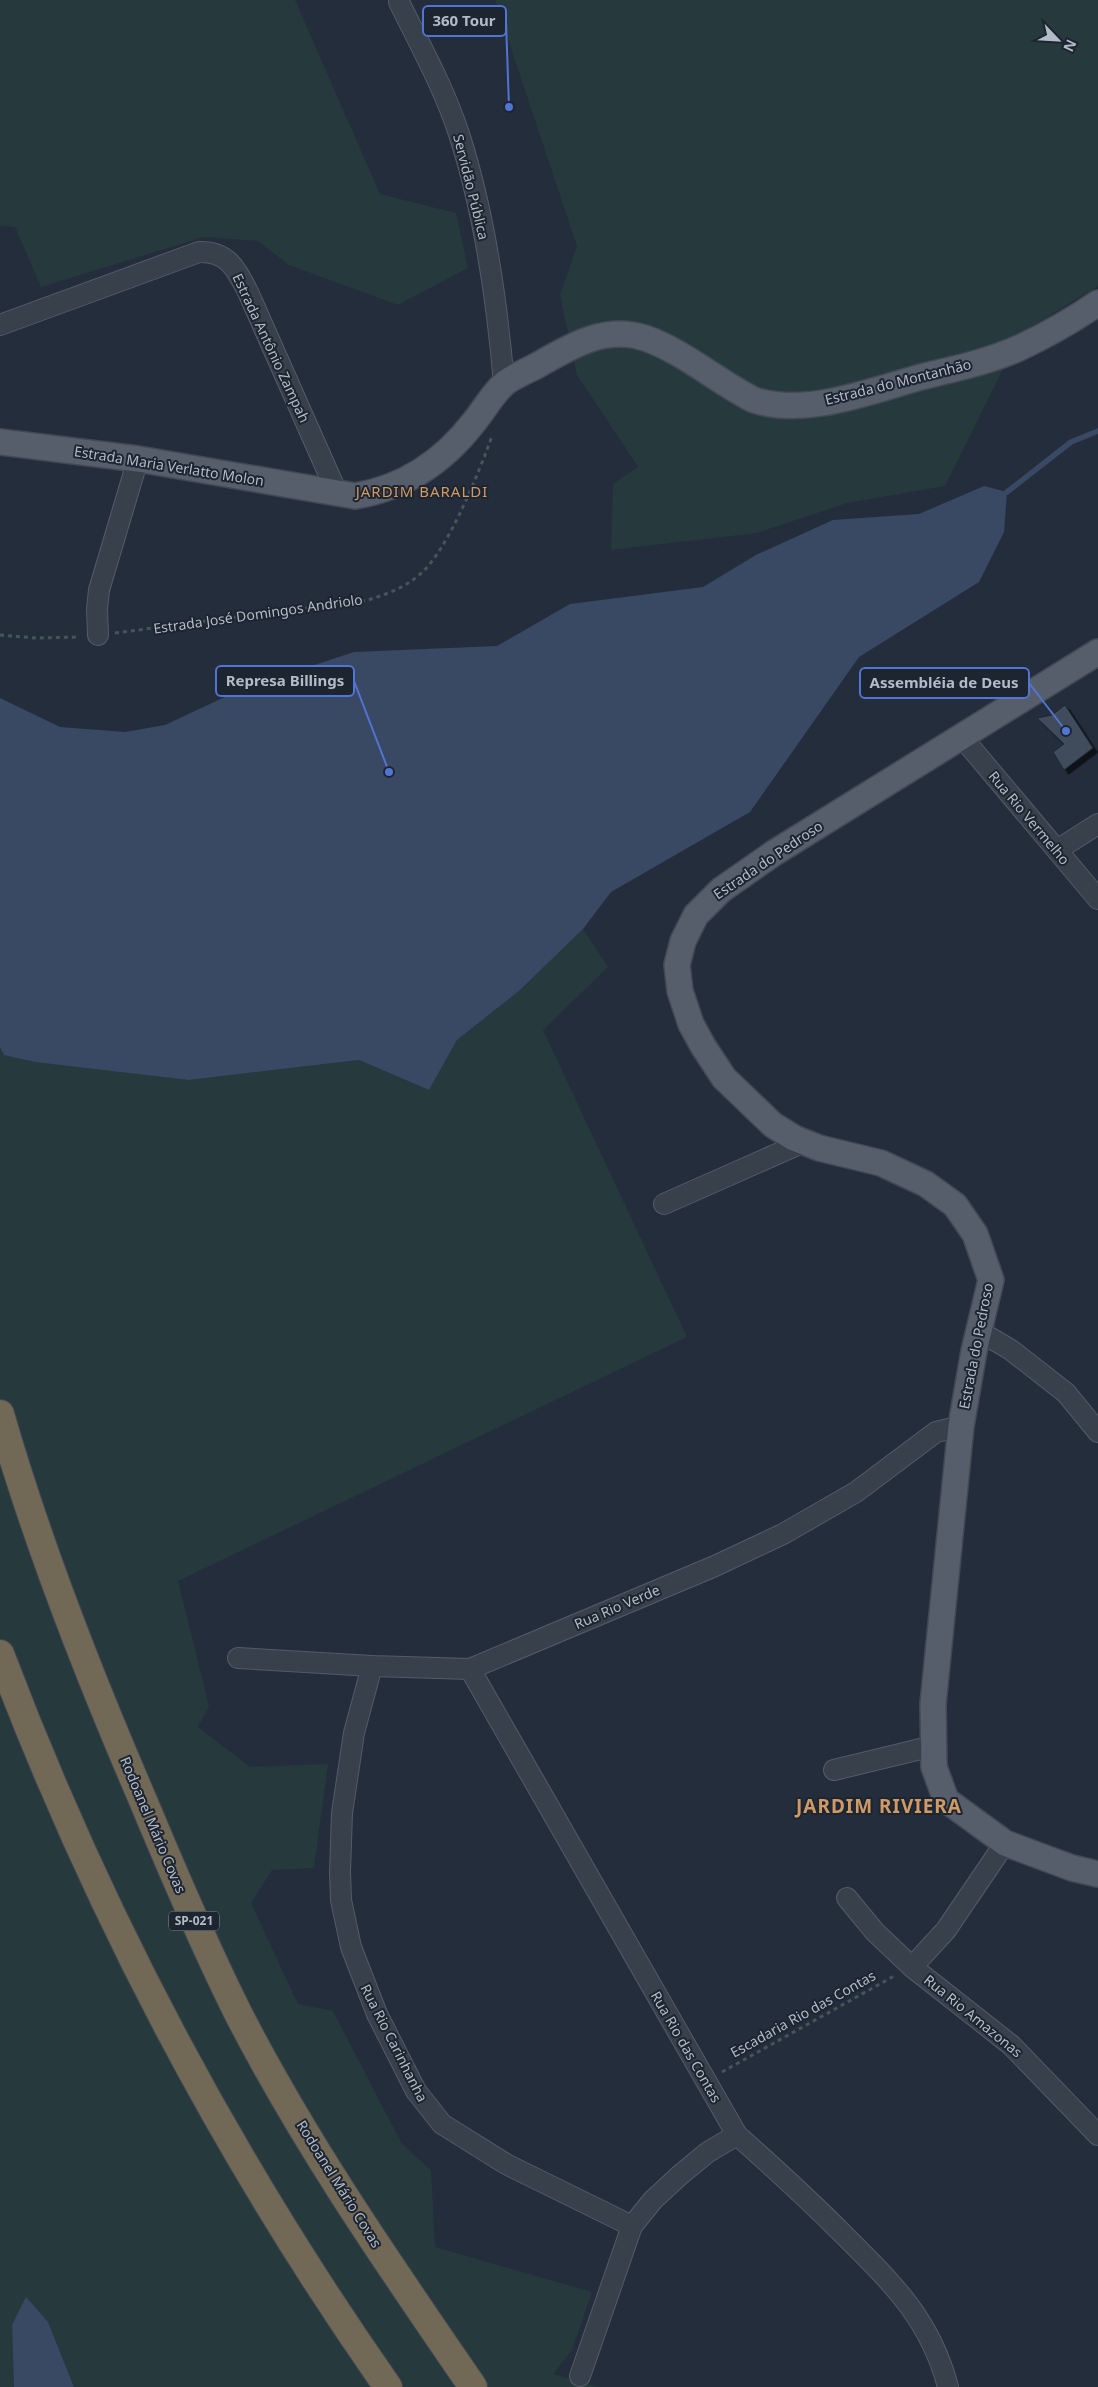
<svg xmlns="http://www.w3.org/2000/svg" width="1098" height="2387" font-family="'Noto Sans',sans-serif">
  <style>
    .green { fill: #26393d }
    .water { fill: #394863 }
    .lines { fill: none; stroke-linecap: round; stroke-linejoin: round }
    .stream { stroke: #394863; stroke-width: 5.5 }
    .building { fill: #414b5b; stroke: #1f2733; filter: url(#shadow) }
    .minor-casing { stroke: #535b67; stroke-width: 22 }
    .major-casing { stroke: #414955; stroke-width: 28 }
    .highway-casing { stroke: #404854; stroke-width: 30 }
    .path { stroke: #44565a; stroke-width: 3; stroke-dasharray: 4 4; stroke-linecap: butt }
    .minor { stroke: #38404c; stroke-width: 20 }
    .major { stroke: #565e6c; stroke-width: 25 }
    .highway { stroke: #726856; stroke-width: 28 }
    .labels { text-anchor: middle; stroke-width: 4; stroke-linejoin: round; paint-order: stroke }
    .shield { fill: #1d2531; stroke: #878e9b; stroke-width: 1 }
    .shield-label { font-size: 12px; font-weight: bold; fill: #b4bbc8 }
    .street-label { font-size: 14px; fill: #b4bbc8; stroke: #1d2531 }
    .neighbourhood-label { font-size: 15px; letter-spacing: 1px; fill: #d09a66; stroke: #1d2531 }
    .district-label { font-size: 19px; font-weight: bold; letter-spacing: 1px; fill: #d09a66; stroke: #1d2531 }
    .leader { fill: none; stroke: #5274d2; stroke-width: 2 }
    .callout-dot { fill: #5274d2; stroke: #1d2531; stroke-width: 2 }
    .callout { fill: #1d2531; stroke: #5274d2; stroke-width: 2 }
    .callout-label { font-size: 15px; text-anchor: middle; font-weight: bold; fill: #b4bbc8 }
  </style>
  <defs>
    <filter id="shadow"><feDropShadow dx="4.5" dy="4.5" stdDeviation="0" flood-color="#0009"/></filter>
  </defs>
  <rect width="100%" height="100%" fill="#242d3c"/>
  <!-- green -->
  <g class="green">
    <polygon points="0,0 295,0 380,194 456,213 468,268 398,305 289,265 258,241 204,237 41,287 15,227 0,226"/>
    <polygon points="495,0 1098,0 1098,286 1021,333 945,486 847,503 757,533 611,550 613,484 638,467 577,375 560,295 577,246"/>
    <polygon points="583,929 608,967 543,1030 687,1337 178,1581 209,1706 198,1727 250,1767 328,1764 314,1868 272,1870 251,1903 298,2004 333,2011 402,2144 431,2170 435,2247 592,2292 572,2350 553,2374 599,2387 74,2387 48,2322 12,2325 14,2387 0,2387 0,1047 4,1055 189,1080 359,1060 429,1090 457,1040 519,991"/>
  </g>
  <!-- water -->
  <g class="water">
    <polygon points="984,486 1007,492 1004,532 979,582 859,657 750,812 611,892 583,929 519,991 457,1040 429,1090 359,1060 189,1080 35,1062 4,1055 0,1047 0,698 60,727 125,732 165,725 244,688 354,652 497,646 570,604 703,587 756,555 833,520 919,514"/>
    <polygon points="26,2297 48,2322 74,2387 14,2387 12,2325"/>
  </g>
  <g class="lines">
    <!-- stream -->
    <polyline class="stream" points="1007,492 1071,442 1098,431"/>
  </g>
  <!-- building -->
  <polygon class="building" points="1065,705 1093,748 1064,770 1053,752 1064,744 1037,718 1052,715"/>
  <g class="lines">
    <!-- minor casing -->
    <g class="minor-casing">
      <g id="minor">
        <path d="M399 2C420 45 444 88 459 134 485 214 497 300 504 384"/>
        <path d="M0 325 199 252C228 251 236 269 248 292L338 495"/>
        <polyline points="98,635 97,609 99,590 138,459"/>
        <polyline points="961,736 1098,899"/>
        <polyline points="1057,850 1098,824"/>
        <polyline points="664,1204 804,1142"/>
        <polyline points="979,1331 1011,1350 1066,1393 1098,1432"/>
        <polyline points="238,1658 372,1666 470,1669 715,1566 783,1534 856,1492 936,1432 961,1426"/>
        <polyline points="372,1666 354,1733 342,1813 340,1872 341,1900 351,1947 377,2014 416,2091 442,2124 506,2164 632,2226"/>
        <path d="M470 1669 737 2135C773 2167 808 2199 842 2233 891 2282 930 2318 948 2387"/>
        <polyline points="834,1770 933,1746"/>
        <polyline points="847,1898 875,1932 912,1967 1011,2045 1098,2135"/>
        <polyline points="912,1967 946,1930 1005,1843"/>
        <polyline points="580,2376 632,2226 653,2200 680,2175 708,2152 737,2135"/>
      </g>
    </g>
    <!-- major casing -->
    <g class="major-casing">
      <g id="major">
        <path d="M0 442 138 459 355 496C404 488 443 462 474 422 484 410 493 393 505 383 514 376 527 371 538 365 571 346 605 325 645 338 683 351 718 382 754 400 805 417 871 391 921 377 954 369 988 362 1019 348 1047 335 1073 320 1098 303"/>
        <polyline points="1098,652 774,853 721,890 696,915 683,941 677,965 680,991 691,1024 703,1046 724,1078 773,1125 794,1138 819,1148 881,1163 926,1184 955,1205 975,1234 991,1280 974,1351 961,1426 933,1704 934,1767 946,1800 1005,1843 1072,1868 1098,1874"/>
      </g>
    </g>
    <!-- highway casing -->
    <g class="highway-casing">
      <g id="highway">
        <path d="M0 1414C38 1546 88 1673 142 1798 172 1870 203 1943 238 2013 305 2144 390 2266 473 2387"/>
        <path d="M0 1654C98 1913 229 2160 388 2387"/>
      </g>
    </g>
    <!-- path -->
    <g class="path">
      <path d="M115 633 368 600C387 594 404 588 419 575 447 553 480 470 492 436"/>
      <polyline points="0,635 36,638 79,637"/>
      <polyline points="722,2072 896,1975"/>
    </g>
    <!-- minor -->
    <use href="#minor" class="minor"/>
    <!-- major -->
    <use href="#major" class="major"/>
    <!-- highway -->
    <use href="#highway" class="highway"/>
  </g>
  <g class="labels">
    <!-- shield labels -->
    <rect class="shield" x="169" y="1911.5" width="50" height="19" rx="4"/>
    <g class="shield-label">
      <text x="194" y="1925">SP-021</text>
    </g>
    <!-- street labels -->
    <g class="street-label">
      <text transform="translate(471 187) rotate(76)" y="5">Servidão Pública</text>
      <text transform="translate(271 348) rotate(65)" y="5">Estrada Antônio Zampah</text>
      <text transform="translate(898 382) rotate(-14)" y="5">Estrada do Montanhão</text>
      <text transform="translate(169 466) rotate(9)" y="5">Estrada Maria Verlatto Molon</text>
      <text transform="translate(258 614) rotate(-8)" y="5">Estrada José Domingos Andriolo</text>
      <text transform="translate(1029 818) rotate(50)" y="5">Rua Rio Vermelho</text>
      <text transform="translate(768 860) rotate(-34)" y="5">Estrada do Pedroso</text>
      <text transform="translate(976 1346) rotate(-79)" y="5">Estrada do Pedroso</text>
      <text transform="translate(617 1607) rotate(-23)" y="5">Rua Rio Verde</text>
      <text transform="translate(153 1825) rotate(67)" y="5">Rodoanel Mário Covas</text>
      <text transform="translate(803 2014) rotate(-29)" y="5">Escadaria Rio das Contas</text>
      <text transform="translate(973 2016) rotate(39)" y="5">Rua Rio Amazonas</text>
      <text transform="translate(394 2043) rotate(63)" y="5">Rua Rio Carinhanha</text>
      <text transform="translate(686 2047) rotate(60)" y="5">Rua Rio das Contas</text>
      <text transform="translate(339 2184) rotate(58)" y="5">Rodoanel Mário Covas</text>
    </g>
    <!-- neighbourhood labels -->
    <g class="neighbourhood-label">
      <text x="422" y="497">JARDIM BARALDI</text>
    </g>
    <!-- district labels -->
    <g class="district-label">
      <text x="879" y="1813">JARDIM RIVIERA</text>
    </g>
  </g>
  <!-- callouts -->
  <path class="leader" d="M509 107L506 21M389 772L354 681M1066 731L1029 683"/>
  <g class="callout-dot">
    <circle cx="509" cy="107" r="5"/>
    <circle cx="389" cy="772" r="5"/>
    <circle cx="1066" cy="731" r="5"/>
  </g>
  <g class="callout">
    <rect x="423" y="6" width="83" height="30" rx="5"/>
    <rect x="216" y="666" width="138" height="30" rx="5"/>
    <rect x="860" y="668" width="169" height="30" rx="5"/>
  </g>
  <g class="callout-label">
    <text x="464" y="26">360 Tour</text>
    <text x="285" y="686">Represa Billings</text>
    <text x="944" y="688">Assembléia de Deus</text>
  </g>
  <!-- north arrow -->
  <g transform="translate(1058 40) rotate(115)" stroke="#1d2531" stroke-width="4" paint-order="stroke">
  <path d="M0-4L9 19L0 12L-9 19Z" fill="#b4bbc8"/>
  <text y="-8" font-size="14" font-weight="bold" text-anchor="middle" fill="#b4bbc8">N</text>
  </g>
</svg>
